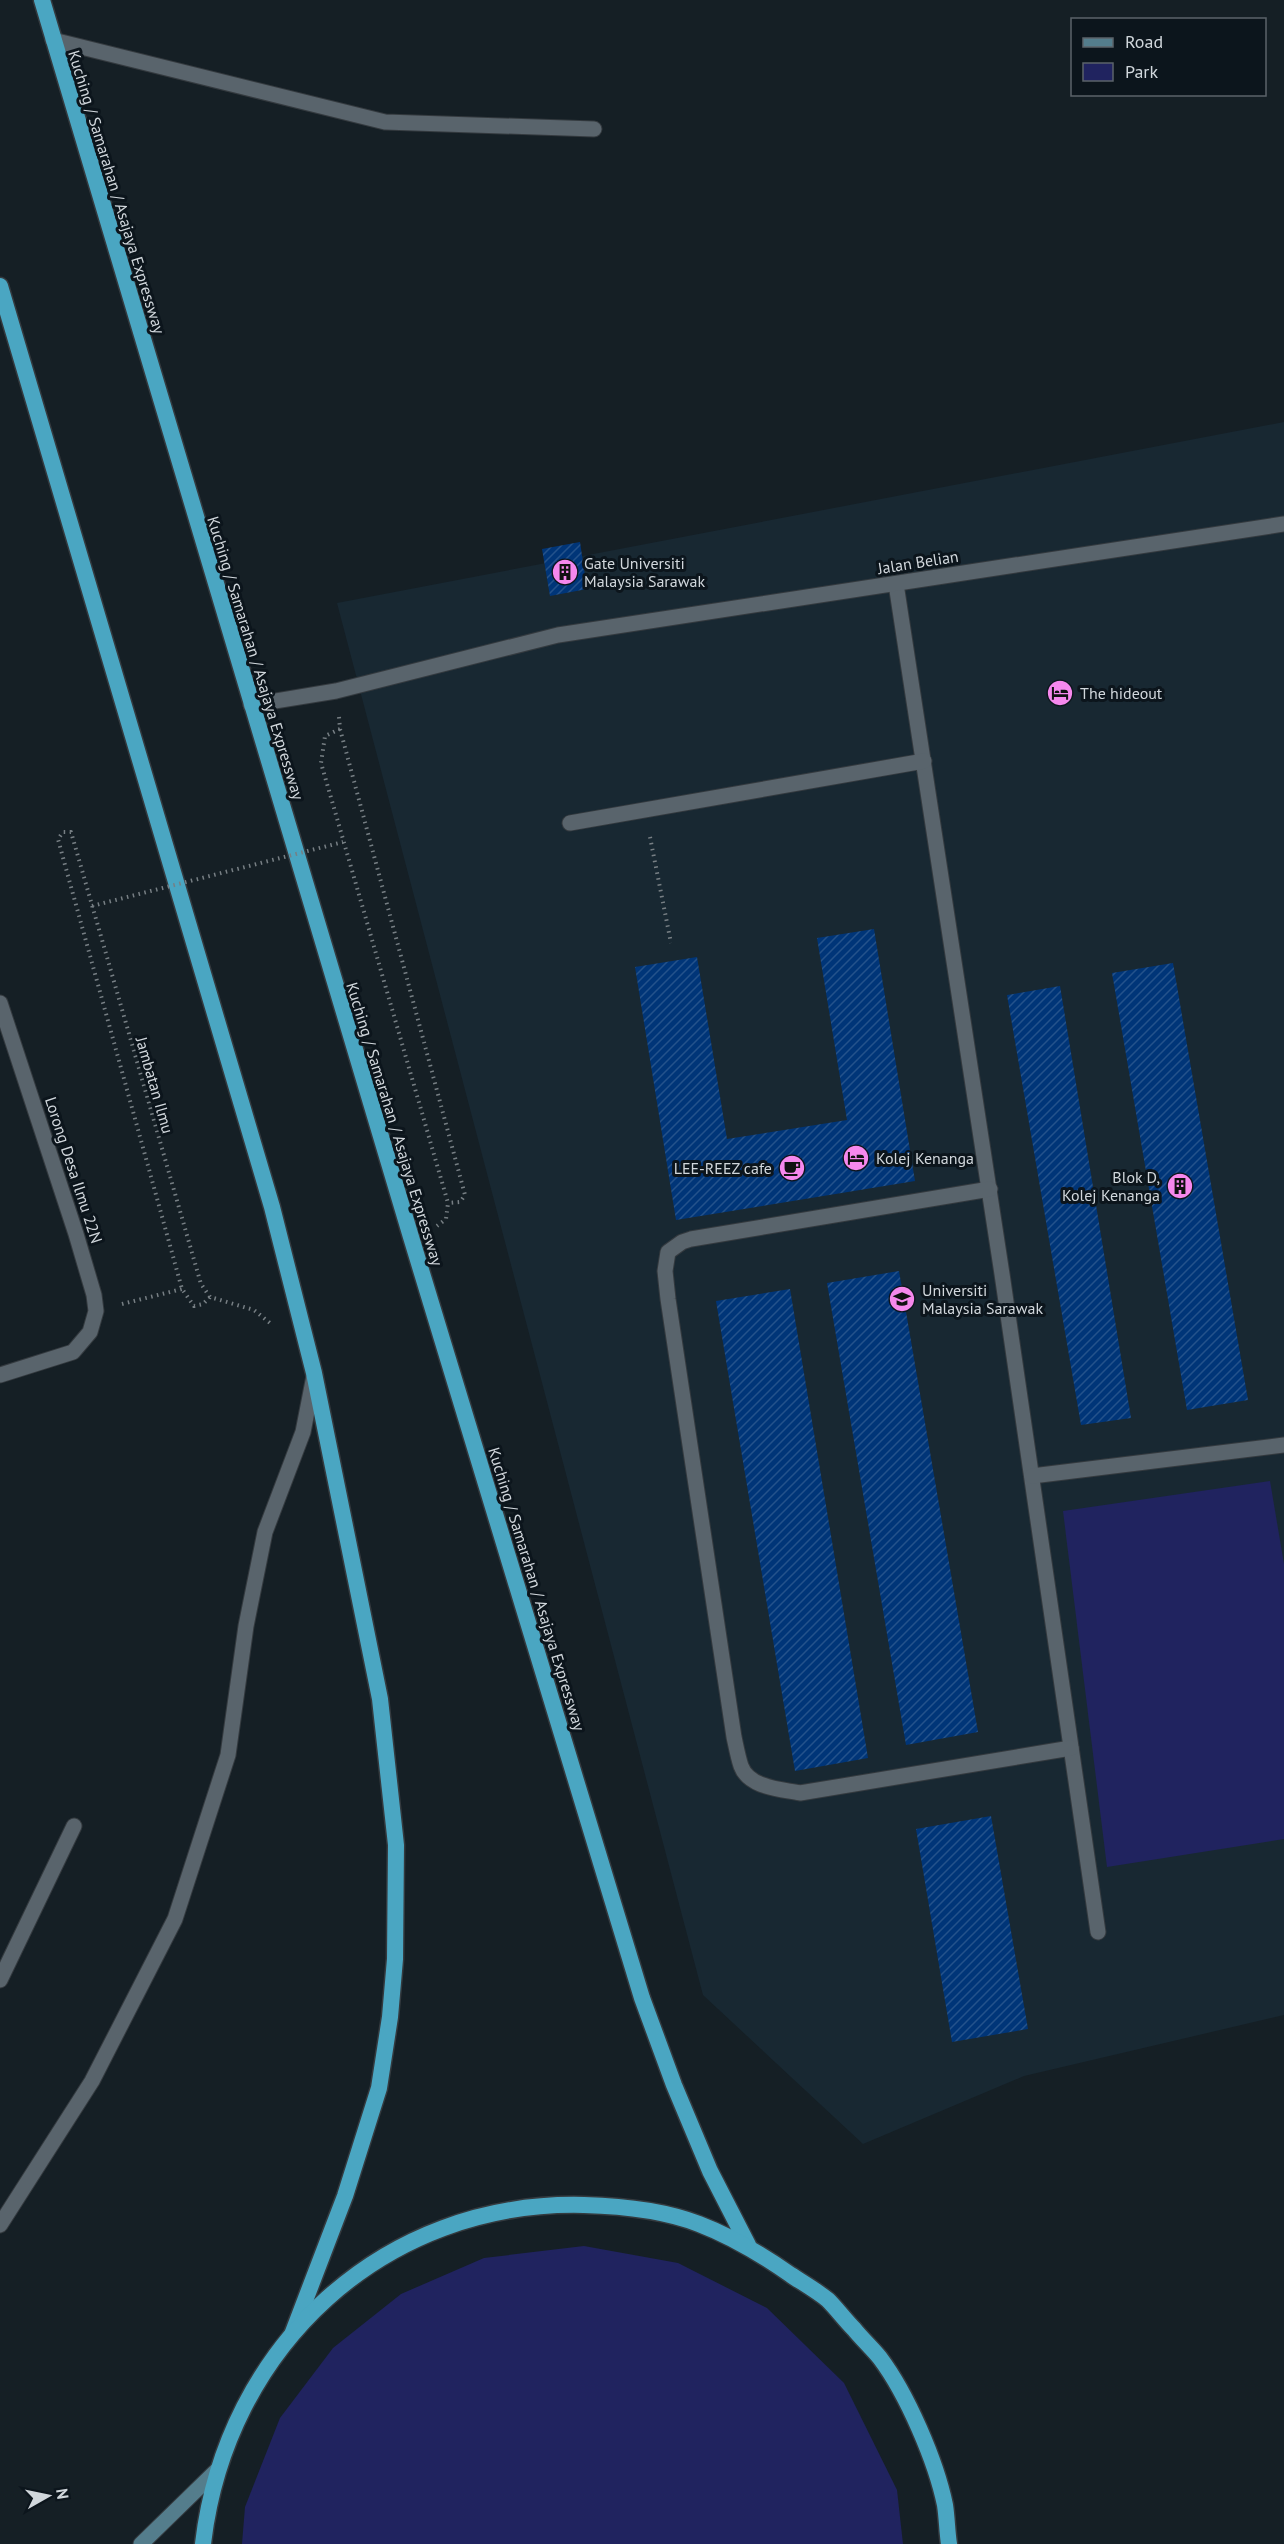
<svg xmlns="http://www.w3.org/2000/svg" width="1284" height="2544" font-family="'PT Sans',sans-serif">
  <style>
    .built { fill: #182832 }
    .green { fill: #20235f }
    .building { fill: url(#building-hatch) }
    .lines { fill: none; stroke-linecap: round; stroke-linejoin: round }
    .service-casing { stroke: #343a3f; stroke-width: 17 }
    .minor-casing { stroke: #343a3f; stroke-width: 17 }
    .secondary-casing { stroke: #343a3f; stroke-width: 17 }
    .trunk-casing { stroke: #343a3f; stroke-width: 19 }
    .path { stroke: #777f84; stroke-width: 4; stroke-dasharray: 1.5 4.5; stroke-linecap: butt }
    .service { stroke: #59646c; stroke-width: 15 }
    .minor { stroke: #59646c; stroke-width: 15 }
    .secondary { stroke: #547d8c; stroke-width: 15 }
    .trunk { stroke: #4aa6c2; stroke-width: 16 }
    .path-bridge { stroke: #777f84; stroke-width: 4; stroke-dasharray: 1.5 4.5; stroke-linecap: butt }
    .labels { text-anchor: middle; stroke-width: 6; stroke-linejoin: round; paint-order: stroke }
    .street-label { font-size: 16px; fill: #d1d7dc; stroke: #0c151c }
    .poi-label { font-size: 16px; fill: #d1d7dc; stroke: #0c151c; text-anchor: start }
  </style>
  <defs>
    <pattern id="building-hatch" width="6" height="6" patternUnits="userSpaceOnUse" patternTransform="scale(1.5)"><rect width="6" height="6" fill="#003578"/><path d="M-1 1l2-2M0 6l6-6M5 7l2-2" fill="none" stroke="#24528b"/></pattern>
  </defs>
  <rect width="100%" height="100%" fill="#151f25"/>
  <!-- built -->
  <polygon class="built" points="1284,422 1284,2015 1024,2076 863,2144 703,1995 337,603"/>
  <!-- green -->
  <g class="green">
    <polygon points="1270,1481 1284,1564 1284,1839 1107,1867 1063,1511"/>
    <polygon points="584,2246 678,2263 767,2308 844,2383 897,2490 903,2544 242,2544 245,2507 280,2418 333,2348 401,2294 484,2258"/>
  </g>
  <!-- building -->
  <g class="building">
    <polygon points="580,542 587,589 550,596 542,549"/>
    <polygon points="874,929 915,1181 676,1220 635,967 697,957 727,1139 847,1120 817,938"/>
    <polygon points="1173,963 1248,1400 1187,1410 1112,973"/>
    <polygon points="1060,986 1131,1418 1081,1425 1007,995"/>
    <polygon points="899,1271 978,1732 906,1745 827,1283"/>
    <polygon points="790,1289 868,1758 795,1771 716,1301"/>
    <polygon points="991,1816 1028,2029 952,2042 916,1829"/>
  </g>
  <g class="lines">
    <!-- service casing -->
    <g class="service-casing">
      <g id="service">
        <polyline points="53,40 385,122 594,129"/>
        <polyline points="896,584 1002,1274 1098,1932"/>
        <polyline points="570,823 924,761"/>
        <path d="M990 1189 691 1239 682 1242 668 1252 665 1271 668 1299 734 1737C736 1746 738 1757 741 1766 749 1788 781 1789 800 1793L1071 1748"/>
        <polyline points="1032,1476 1284,1445"/>
      </g>
    </g>
    <!-- minor casing -->
    <g class="minor-casing">
      <g id="minor">
        <polyline points="251,705 336,691 558,635 1284,524"/>
        <polyline points="0,1003 76,1234 94,1295 96,1311 90,1332 73,1352 0,1375"/>
        <polyline points="0,1980 74,1826"/>
        <polyline points="0,2225 92,2081 175,1919 228,1755 246,1626 265,1532 303,1432 314,1376"/>
      </g>
    </g>
    <!-- secondary casing -->
    <g class="secondary-casing">
      <polyline id="secondary" points="141,2544 217,2470"/>
    </g>
    <!-- trunk casing -->
    <g class="trunk-casing">
      <g id="trunk">
        <polyline points="42,0 411,1237 642,1998 674,2085 710,2171 748,2245"/>
        <polyline points="0,286 272,1207 314,1373 380,1699 396,1845 395,1959 390,2017 379,2088 345,2196 293,2332"/>
        <path d="M203 2544C226 2347 383 2200 584 2205 622 2206 663 2210 699 2224 733 2237 761 2254 791 2275 803 2283 817 2291 828 2300 837 2309 845 2320 854 2329 862 2339 872 2348 880 2358 907 2394 936 2461 945 2505 947 2518 947 2531 949 2544"/>
      </g>
    </g>
    <!-- path -->
    <g class="path">
      <polyline points="339,717 340,729 465,1195 460,1202 448,1203"/>
      <polyline points="340,729 325,736 321,763 448,1203 446,1219 437,1226"/>
      <polyline points="650,837 671,943"/>
      <polyline points="210,1297 203,1304 194,1306 182,1289 65,865 58,839 63,832 71,832 201,1284 210,1297 254,1310 270,1323"/>
      <polyline points="122,1304 182,1289"/>
    </g>
    <!-- service -->
    <use href="#service" class="service"/>
    <!-- minor -->
    <use href="#minor" class="minor"/>
    <!-- secondary -->
    <use href="#secondary" class="secondary"/>
    <!-- trunk -->
    <use href="#trunk" class="trunk"/>
    <!-- path-bridge -->
    <polyline class="path-bridge" points="92,906 343,842"/>
  </g>
  <!-- icons -->
  <defs>
    <g id="building-disc" transform="scale(1.35)"><circle r="9.5" fill="#f688ed" stroke="#0c151c"/><path d="M-4-6H4V6H1V3H-1V6H-4ZM-2.5-4.3h1.7v1.8h-1.7ZM.8-4.3h1.7v1.8H.8ZM-2.5-1h1.7V.8h-1.7ZM.8-1h1.7V.8H.8Z" fill="#111"/></g>
    <g id="hotel-disc" transform="scale(1.35)"><circle r="9.5" fill="#f688ed" stroke="#0c151c"/><path d="M-6-4.5h1.5V1H6V5H4.5V3h-9V5H-6ZM-4 0a1.8 1.8 0 1 1 3.6 0ZM.5 0V-2.5h3Q6-2.5 6 0Z" fill="#111"/></g>
    <g id="cafe-disc" transform="scale(1.35)"><circle r="9.5" fill="#f688ed" stroke="#0c151c"/><path d="M-5.5-4.5H6V0H3Q3 3.5 0 3.5H-2.5Q-5.5 3.5-5.5 0ZM3-3.2v2h1.7v-2ZM-6 4.5H4V6H-6Z" fill="#111"/></g>
    <g id="university-disc" transform="scale(1.35)"><circle r="9.5" fill="#f688ed" stroke="#0c151c"/><path d="M0-5L7-2L0 1L-7-2ZM-4 1L0 2.5L4 1V4Q0 6-4 4Z" fill="#111"/></g>
  </defs>
  <g fill-rule="evenodd">
    <use href="#building-disc" x="565" y="572"/>
    <use href="#hotel-disc" x="1060" y="693"/>
    <use href="#hotel-disc" x="856" y="1158"/>
    <use href="#cafe-disc" x="792" y="1168"/>
    <use href="#building-disc" x="1180" y="1186"/>
    <use href="#university-disc" x="902" y="1299"/>
  </g>
  <g class="labels">
    <!-- street labels -->
    <g class="street-label">
      <text transform="translate(117 192) rotate(73)" y="6">Kuching / Samarahan / Asajaya Expressway</text>
      <text transform="translate(918 562) rotate(-9)" y="6">Jalan Belian</text>
      <text transform="translate(256 658) rotate(73)" y="6">Kuching / Samarahan / Asajaya Expressway</text>
      <text transform="translate(155 1085) rotate(74)" y="6">Jambatan Ilmu</text>
      <text transform="translate(395 1124) rotate(73)" y="6">Kuching / Samarahan / Asajaya Expressway</text>
      <text transform="translate(74 1170) rotate(72)" y="6">Lorong Desa Ilmu 22N</text>
      <text transform="translate(537 1589) rotate(73)" y="6">Kuching / Samarahan / Asajaya Expressway</text>
    </g>
    <!-- poi labels -->
    <g class="poi-label">
      <text x="584" y="569">Gate Universiti<tspan x="584" dy="18">Malaysia Sarawak</tspan></text>
      <text x="1080" y="699">The hideout</text>
      <text x="876" y="1164">Kolej Kenanga</text>
      <text x="772" y="1174" text-anchor="end">LEE-REEZ cafe</text>
      <text x="1160" y="1183" text-anchor="end">Blok D,<tspan x="1160" dy="18">Kolej Kenanga</tspan></text>
      <text x="922" y="1296">Universiti<tspan x="922" dy="18">Malaysia Sarawak</tspan></text>
    </g>
  </g>
  <!-- legend -->
  <rect x="1071" y="18" width="195" height="78" fill="#0c151c" stroke="#5b6369" stroke-width="1.5"/>
  <rect x="1083" y="38" width="30" height="9" fill="#547d8c" stroke="#5b6369" stroke-width="1.5"/>
  <text x="1125" y="48" font-size="18" fill="#d1d7dc">Road</text>
  <rect x="1083" y="63" width="30" height="18" fill="#20235f" stroke="#5b6369" stroke-width="1.5"/>
  <text x="1125" y="78" font-size="18" fill="#d1d7dc">Park</text>
  <!-- north arrow -->
  <g transform="translate(48 2496) rotate(81)" stroke="#0c151c" stroke-width="4.5" paint-order="stroke">
  <path d="M0-4.5L10 22L0 15L-10 22Z" fill="#d1d7dc"/>
  <text y="-9" font-size="16" font-weight="bold" text-anchor="middle" fill="#d1d7dc">N</text>
  </g>
</svg>
